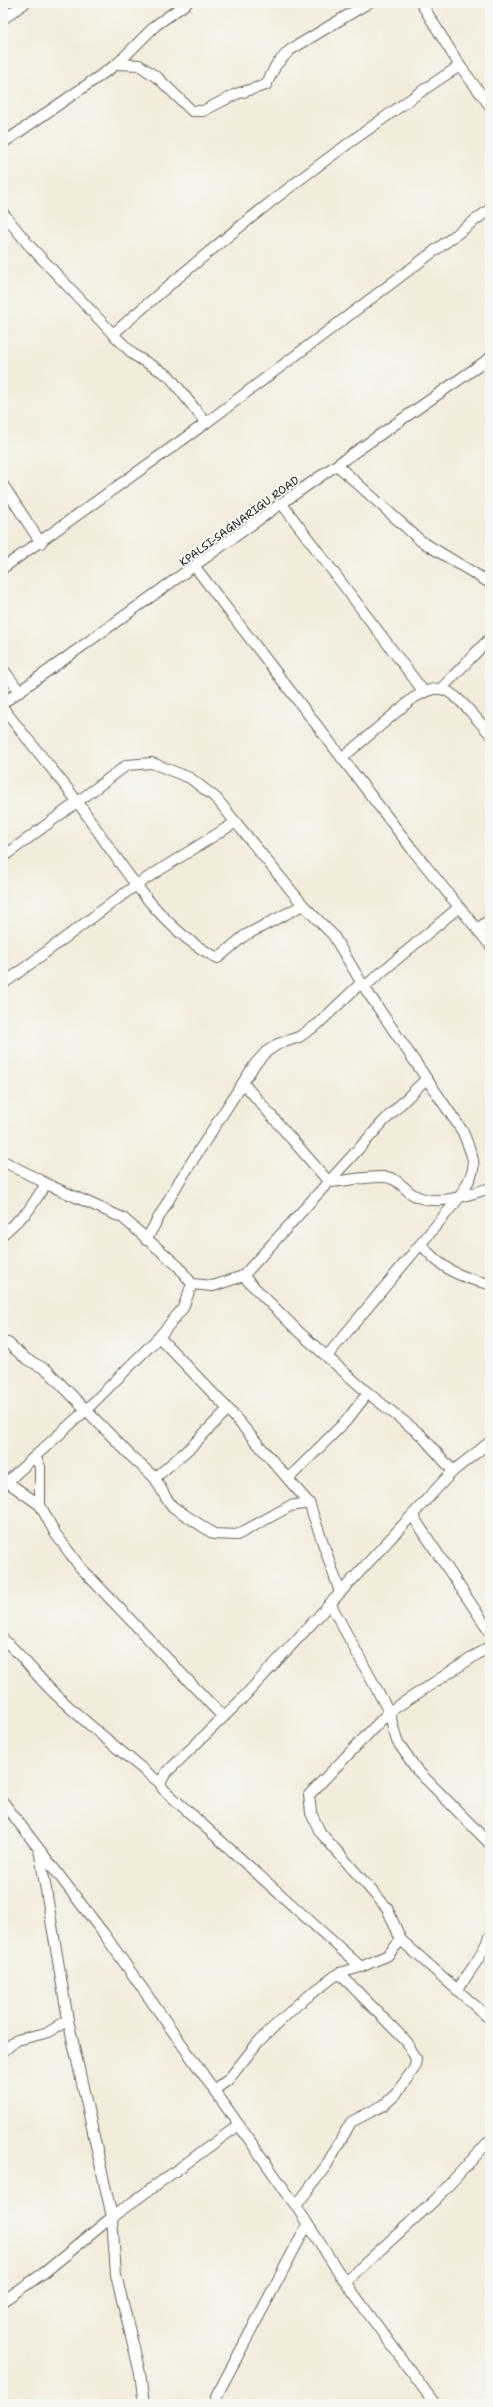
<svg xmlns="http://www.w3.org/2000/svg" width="493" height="2407" font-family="'Shantell Sans',sans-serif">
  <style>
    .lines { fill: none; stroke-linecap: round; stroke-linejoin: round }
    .minor-casing { stroke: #67655f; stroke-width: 12 }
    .minor { stroke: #fff; stroke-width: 10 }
    .labels { text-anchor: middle; stroke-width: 4; stroke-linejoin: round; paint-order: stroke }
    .street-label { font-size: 11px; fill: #1c1c1c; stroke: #f6f6f2 }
  </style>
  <rect width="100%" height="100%" fill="#f6f6f2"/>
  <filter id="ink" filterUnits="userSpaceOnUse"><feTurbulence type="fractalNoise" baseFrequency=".025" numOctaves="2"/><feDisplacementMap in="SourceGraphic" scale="8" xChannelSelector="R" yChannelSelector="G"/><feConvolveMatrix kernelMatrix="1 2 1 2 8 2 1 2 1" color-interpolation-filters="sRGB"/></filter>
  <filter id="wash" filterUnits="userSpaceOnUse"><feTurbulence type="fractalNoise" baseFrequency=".012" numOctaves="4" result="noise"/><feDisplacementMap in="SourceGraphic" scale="16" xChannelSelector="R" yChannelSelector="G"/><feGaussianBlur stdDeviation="0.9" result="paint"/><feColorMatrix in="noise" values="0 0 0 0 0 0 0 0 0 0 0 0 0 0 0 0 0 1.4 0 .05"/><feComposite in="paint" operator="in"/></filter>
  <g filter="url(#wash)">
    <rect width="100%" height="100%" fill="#f3ecdb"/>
  </g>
  <g filter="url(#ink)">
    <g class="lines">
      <!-- minor casing -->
      <g class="minor-casing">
        <g id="minor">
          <polyline points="421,3 460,66 490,106"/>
          <polyline points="3,19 25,3"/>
          <polyline points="117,64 139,65 158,78 192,111 203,111 236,94 266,85 276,65 290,50 368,3"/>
          <polyline points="3,143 117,64 156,25 187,3"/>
          <path d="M3 213 28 244 113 334C191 265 271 199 356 138 390 114 424 88 460 66"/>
          <polyline points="113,334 134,355 169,376 206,423"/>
          <polyline points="338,466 421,541 490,583"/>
          <polyline points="3,485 41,543"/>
          <polyline points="282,504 424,692"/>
          <polyline points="195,567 412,849 490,945"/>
          <polyline points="3,568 206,423 490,209"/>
          <polyline points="3,669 20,692"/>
          <polyline points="441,689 490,638"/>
          <polyline points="3,703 272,510 490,358"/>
          <path d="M3 708C28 741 55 771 79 804 116 856 159 931 218 958L244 936 303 905"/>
          <path d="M342 758 412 699C420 694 431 687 441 689 456 691 479 722 490 734"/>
          <path d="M3 857 127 765 152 763 190 778 216 798 303 905 333 935 364 987 463 1132C477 1168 478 1165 459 1198L327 1356"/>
          <polyline points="478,929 490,919"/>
          <polyline points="3,984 136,885 236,822"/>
          <polyline points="364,987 459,907"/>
          <path d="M243 1083 329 1182C347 1181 367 1176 384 1177 397 1177 403 1188 412 1194 434 1208 468 1195 490 1188"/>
          <polyline points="3,1161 51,1186 123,1218 178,1266 192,1284"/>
          <polyline points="3,1234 28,1211 46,1184"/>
          <polyline points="146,1240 180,1180 255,1064 266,1052 278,1044 299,1037 318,1024 361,983"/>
          <path d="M421 1244C440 1268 460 1278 490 1284"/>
          <polyline points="243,1276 299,1332 368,1393 421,1435 453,1471"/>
          <polyline points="159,1337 228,1409 288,1479"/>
          <polyline points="3,1344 8,1343 26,1359 47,1370 132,1457 155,1478 166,1498 173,1507 214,1534 237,1535 290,1506 309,1503"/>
          <polyline points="35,1456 40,1467 40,1505 55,1533 80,1567 223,1717"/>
          <polyline points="155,1478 192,1446 228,1409"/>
          <polyline points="3,1479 40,1505"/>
          <polyline points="8,1481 87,1409 159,1337 183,1308 192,1284 213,1286 243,1276 383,1122 426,1079"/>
          <polyline points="412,1515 490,1632"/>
          <polyline points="340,1592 309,1503 288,1479 346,1421 368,1393"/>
          <polyline points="330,1603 389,1712 397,1741 417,1770 490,1844"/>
          <path d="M3 1639C22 1655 34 1673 51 1690 85 1723 123 1753 160 1783"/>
          <polyline points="490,1646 389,1712 309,1795 311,1813 320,1832 387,1908 401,1940 490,2019"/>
          <polyline points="3,1802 104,1934 296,2206 345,2282 435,2404"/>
          <polyline points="39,1849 68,2020 112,2217 116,2275 140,2373 144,2404"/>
          <polyline points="361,1967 163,1789 160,1783 166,1773 239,1702 453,1471 490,1442"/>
          <polyline points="458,1989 477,1961 490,1937"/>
          <polyline points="3,2051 17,2040 49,2032 68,2020"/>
          <polyline points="214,2090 228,2080 259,2041 298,2004 339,1973 361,1967 388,1955 401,1940"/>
          <polyline points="296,2206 326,2166 351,2122 384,2105 396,2094 415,2067 416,2059 407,2042 339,1973"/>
          <polyline points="345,2282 436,2199 490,2140"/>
          <polyline points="3,2301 45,2272 112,2217 239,2125"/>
          <polyline points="216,2397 307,2225"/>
        </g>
      </g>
      <!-- minor -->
      <use href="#minor" class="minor"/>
    </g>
  </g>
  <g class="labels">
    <!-- street labels -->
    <g class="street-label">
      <text transform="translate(239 521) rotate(-36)" y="4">KPALSI-SAGNARIGU ROAD</text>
    </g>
  </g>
  <!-- margin -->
  <rect width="493" height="2407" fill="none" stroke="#f6f6f2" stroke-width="16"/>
</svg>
